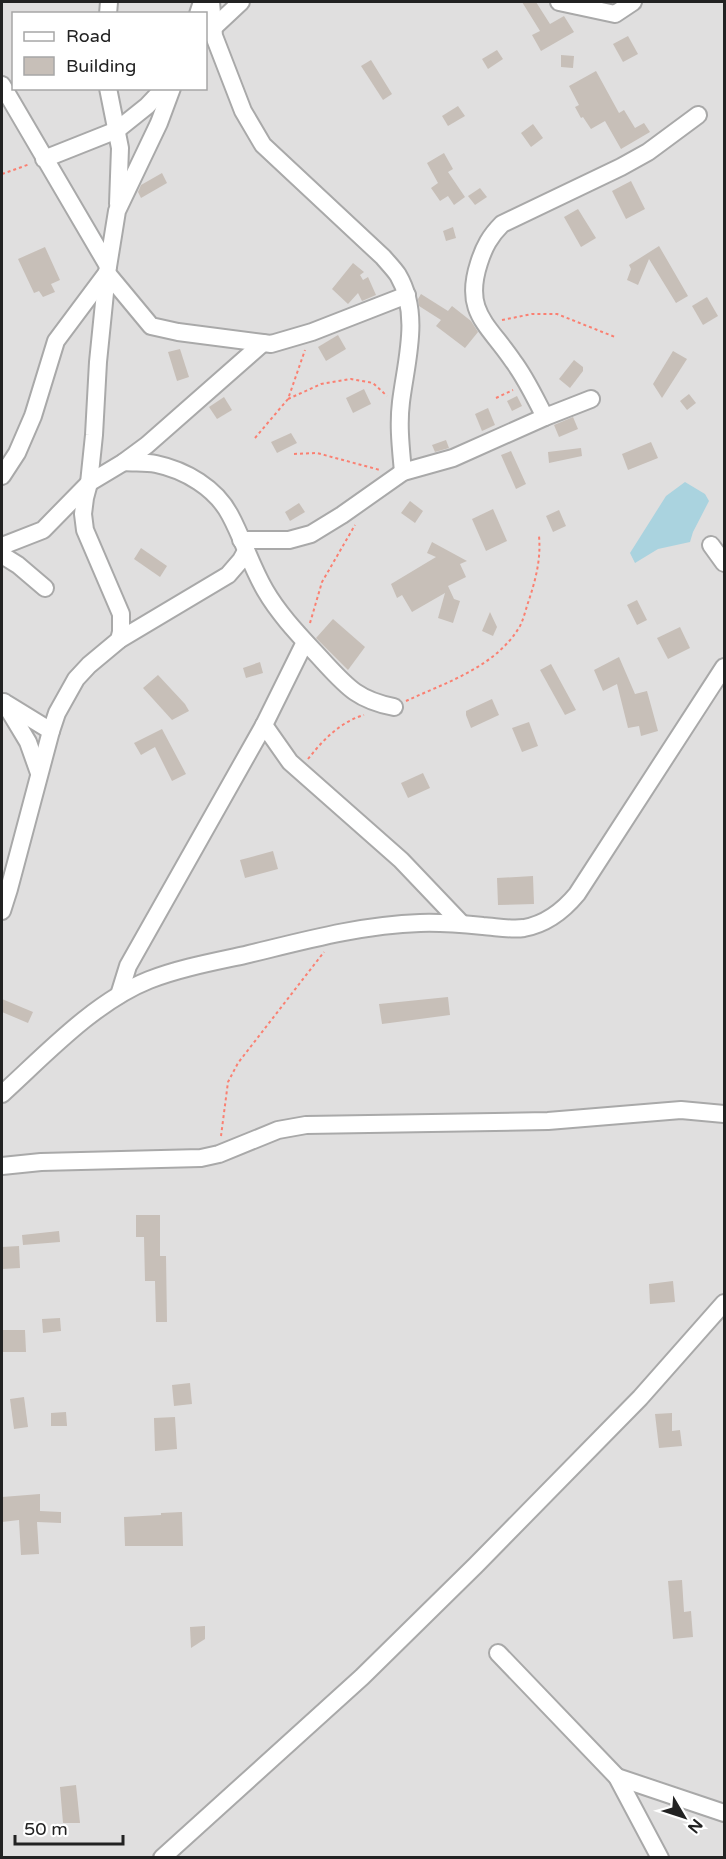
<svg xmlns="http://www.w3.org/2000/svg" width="726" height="1859" font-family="'Varela Round',sans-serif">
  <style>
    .residential { fill: #e0dfdf; fill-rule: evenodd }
    .water { fill: #aad3df }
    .building { fill: #c7bfb8 }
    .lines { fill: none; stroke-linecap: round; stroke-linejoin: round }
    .minor-casing { stroke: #a9a9a9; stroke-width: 20 }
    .path { stroke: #fa8072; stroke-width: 2; stroke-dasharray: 3 3; stroke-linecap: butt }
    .minor { stroke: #fff; stroke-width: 16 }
  </style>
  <rect width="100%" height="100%" fill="#f2efe9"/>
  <!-- residential -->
  <path class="residential" d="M2 2H724V1857H2ZM14 14H206V88H14Z"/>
  <!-- water -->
  <polygon class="water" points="685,482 705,494 709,501 693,532 690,542 658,549 635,563 630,553 666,496"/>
  <!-- building -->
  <g class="building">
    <polygon points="522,2 536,2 550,24 564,16 574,32 541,51 532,35 540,31"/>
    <polygon points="628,36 638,54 623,62 613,44"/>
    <polygon points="497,50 503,59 488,69 482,59"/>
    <polygon points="561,55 574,56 573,68 561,67"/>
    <polygon points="371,60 392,94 383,100 361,66"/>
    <polygon points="596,71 619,113 624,110 635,128 644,123 650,132 621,149 605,121 591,129 583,117 581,118 575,107 579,105 569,86"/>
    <polygon points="458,106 465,116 448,126 442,116"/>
    <polygon points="533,124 543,138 531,147 521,133"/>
    <polygon points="444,153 453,169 448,172 465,197 454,205 448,196 440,201 431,188 438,183 427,163"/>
    <polygon points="162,173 167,183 141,198 138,192 141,185"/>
    <polygon points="631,181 645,209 626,219 612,191"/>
    <polygon points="480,188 487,197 475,205 468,196"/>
    <polygon points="578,209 596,238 581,247 564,217"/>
    <polygon points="453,227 456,238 446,241 443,231"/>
    <polygon points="659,246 688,296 676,303 649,259 638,285 627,280 631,269 629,265"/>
    <polygon points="45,247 60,280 51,284 55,292 43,297 39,291 34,293 18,259"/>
    <polygon points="353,263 364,272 360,275 363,280 368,277 376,295 362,301 358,293 348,304 332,289"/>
    <polygon points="421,294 448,311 452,306 471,321 478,332 465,348 436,326 441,320 419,306 418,299"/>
    <polygon points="707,297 718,316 703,325 692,306"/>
    <polygon points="338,335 346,349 326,361 318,347"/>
    <polygon points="180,349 189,377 177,381 168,352"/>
    <polygon points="673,351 687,359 662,398 653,384"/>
    <polygon points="574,360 583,367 583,371 570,388 559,379"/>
    <polygon points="364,389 371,404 353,413 346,398"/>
    <polygon points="689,394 696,403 687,410 680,401"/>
    <polygon points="517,396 522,406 512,411 507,401"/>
    <polygon points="224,397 232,410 217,419 209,407"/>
    <polygon points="488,408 495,425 482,431 475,414"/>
    <polygon points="573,417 578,429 559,437 554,425"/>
    <polygon points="291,433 297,443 277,453 271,442"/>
    <polygon points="446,440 449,448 435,452 432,445"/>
    <polygon points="651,442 658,458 628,470 622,454"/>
    <polygon points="581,448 582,456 549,463 548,452"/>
    <polygon points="511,451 526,484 516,489 501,455"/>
    <polygon points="410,501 423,511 415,523 401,513"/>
    <polygon points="299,503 305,512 290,521 285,512"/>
    <polygon points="493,509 507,541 486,551 472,519"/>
    <polygon points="559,510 566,526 553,532 546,516"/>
    <polygon points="432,542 467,561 460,564 466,577 448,586 454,599 460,601 453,623 438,618 445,593 412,612 402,595 397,598 391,584 436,557 427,553"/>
    <polygon points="141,548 167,566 160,577 134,559"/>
    <polygon points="637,600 647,620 637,625 627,605"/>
    <polygon points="490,612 497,627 493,636 482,631"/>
    <polygon points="333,619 365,647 348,670 316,638"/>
    <polygon points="680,627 690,648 668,659 657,638"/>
    <polygon points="619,657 635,694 647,691 658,731 641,736 639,726 628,728 617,684 603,691 594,670"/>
    <polygon points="260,662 263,673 246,678 243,668"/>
    <polygon points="551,664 576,710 565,715 540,670"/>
    <polygon points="158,675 185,704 189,711 172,720 143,688"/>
    <polygon points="492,699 499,715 471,728 466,715 466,711"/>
    <polygon points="529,722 538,746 522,752 512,728"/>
    <polygon points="162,729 186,774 172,781 155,747 141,755 134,743"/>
    <polygon points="423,773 430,788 408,798 401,783"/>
    <polygon points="273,851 278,869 245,878 240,860"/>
    <polygon points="533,876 534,904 498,905 497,878"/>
    <polygon points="448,997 450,1015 382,1024 379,1004"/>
    <polygon points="2,999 33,1012 28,1023 2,1012"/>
    <polygon points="136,1215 160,1215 160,1256 166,1256 167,1322 156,1322 155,1281 145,1281 144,1237 136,1237"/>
    <polygon points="59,1231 60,1242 23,1245 22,1235"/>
    <polygon points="19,1246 20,1268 2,1269 2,1247"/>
    <polygon points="673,1281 675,1302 650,1304 649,1284"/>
    <polygon points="60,1318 61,1331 43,1333 42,1319"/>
    <polygon points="2,1330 25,1330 26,1352 2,1352"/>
    <polygon points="190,1383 192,1404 174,1406 172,1385"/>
    <polygon points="24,1397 28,1427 14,1429 10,1399"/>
    <polygon points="66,1412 67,1426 51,1426 51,1413"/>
    <polygon points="672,1413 672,1431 680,1430 682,1446 659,1448 655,1414"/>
    <polygon points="175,1417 177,1449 155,1451 154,1418"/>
    <polygon points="40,1494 40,1511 61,1512 61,1523 37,1522 39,1554 21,1555 19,1520 2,1522 2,1497"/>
    <polygon points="182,1512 183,1546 125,1546 124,1517 161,1515 161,1513"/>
    <polygon points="682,1580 684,1612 691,1611 693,1637 673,1639 668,1581"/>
    <polygon points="205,1626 205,1639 191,1648 190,1627"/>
    <polygon points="76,1785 80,1823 63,1823 60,1787"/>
  </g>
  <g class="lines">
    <!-- minor casing -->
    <g class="minor-casing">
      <g id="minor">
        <path d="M211 2 214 36 243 111 263 145 383 257C388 263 394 269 398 275 421 314 406 361 401 402 398 426 401 449 403 472"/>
        <polyline points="559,2 615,14 633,2"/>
        <polyline points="108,14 109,2"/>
        <polyline points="198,14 202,2"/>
        <polyline points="210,31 241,2"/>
        <polyline points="2,85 108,266"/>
        <polyline points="108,88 120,148 118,204"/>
        <polyline points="44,159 117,130 147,106 164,88"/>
        <polyline points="107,273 151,326 178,332 271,344 312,332 407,295"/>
        <path d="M545 417C535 398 526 378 513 361 488 324 463 312 479 263 484 247 490 236 502 224L621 167 648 152 698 115"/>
        <path d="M124 462C134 463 146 462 156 464 185 470 216 488 230 515 243 539 251 566 265 590 280 616 302 638 323 661 347 687 358 700 394 707"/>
        <polyline points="2,476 17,453 33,416 56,341 106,274"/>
        <polyline points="241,540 289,540 311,534 342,515 403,472 453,458 545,417 591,399"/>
        <polyline points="711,545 724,563"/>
        <polyline points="2,546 43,530 89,483 124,462 147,445 263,343"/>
        <polyline points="2,555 18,565 45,588"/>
        <polyline points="119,640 121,632 121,614 85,530 83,514 85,498 89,483 94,435 98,362 107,273 117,211 159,123 172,88"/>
        <polyline points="4,702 28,742 39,773"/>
        <polyline points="7,704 51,731"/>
        <polyline points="264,725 290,762 401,860 462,924"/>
        <polyline points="2,911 9,889 51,731 57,713 76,679 89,665 119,640 228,575 241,560 246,551"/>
        <polyline points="119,995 128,966 264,725 305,642"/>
        <path d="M2 1094C45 1055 94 1002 149 980 180 968 213 962 245 955 303 941 360 925 420 923 441 922 462 924 483 926 497 927 511 930 524 928 546 924 563 911 577 894L724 667"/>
        <polyline points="2,1166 41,1162 201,1158 219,1154 278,1130 306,1125 548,1121 681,1110 724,1114"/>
        <polyline points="498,1653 617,1777 660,1858"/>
        <polyline points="617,1777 724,1813"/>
        <polyline points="162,1858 362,1677 476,1565 640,1398 724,1303"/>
      </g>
    </g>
    <!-- path -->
    <g class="path">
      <polyline points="2,174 30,164"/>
      <polyline points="502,320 532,314 557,314 615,337"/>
      <polyline points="496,398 513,390"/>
      <polyline points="288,399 321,384 351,379 373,383 387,396"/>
      <polyline points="255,438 288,399 305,350"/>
      <polyline points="294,454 317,453 380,470"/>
      <polyline points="310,623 322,582 355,525"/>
      <path d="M406 701C447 682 496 667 520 626 524 618 526 608 529 600 536 578 541 559 539 536"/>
      <path d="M308 759C323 740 340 722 364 715"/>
      <polyline points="221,1136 228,1082 238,1063 324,952"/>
    </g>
    <!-- minor -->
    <use href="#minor" class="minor"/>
  </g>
  <!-- border -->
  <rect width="726" height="1859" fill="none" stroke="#222222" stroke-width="6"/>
  <!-- legend -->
  <rect x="12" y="12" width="195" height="78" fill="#ffffff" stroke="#a7a7a7" stroke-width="1.5"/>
  <rect x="24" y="32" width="30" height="9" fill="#ffffff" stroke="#a7a7a7" stroke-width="1.5"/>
  <text x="66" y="42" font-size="18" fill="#222222">Road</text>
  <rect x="24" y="57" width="30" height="18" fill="#c7bfb8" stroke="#a7a7a7" stroke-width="1.5"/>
  <text x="66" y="72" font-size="18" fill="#222222">Building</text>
  <!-- north arrow -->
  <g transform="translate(684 1817) rotate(129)" stroke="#ffffff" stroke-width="4.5" paint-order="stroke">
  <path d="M0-4.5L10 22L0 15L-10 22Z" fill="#222222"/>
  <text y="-9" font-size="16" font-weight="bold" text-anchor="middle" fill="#222222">N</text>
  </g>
  <!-- scale -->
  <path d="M15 1835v9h108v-9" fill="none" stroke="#222222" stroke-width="3"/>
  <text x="24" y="1835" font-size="18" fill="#222222" stroke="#ffffff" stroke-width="4.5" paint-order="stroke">50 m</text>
</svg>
